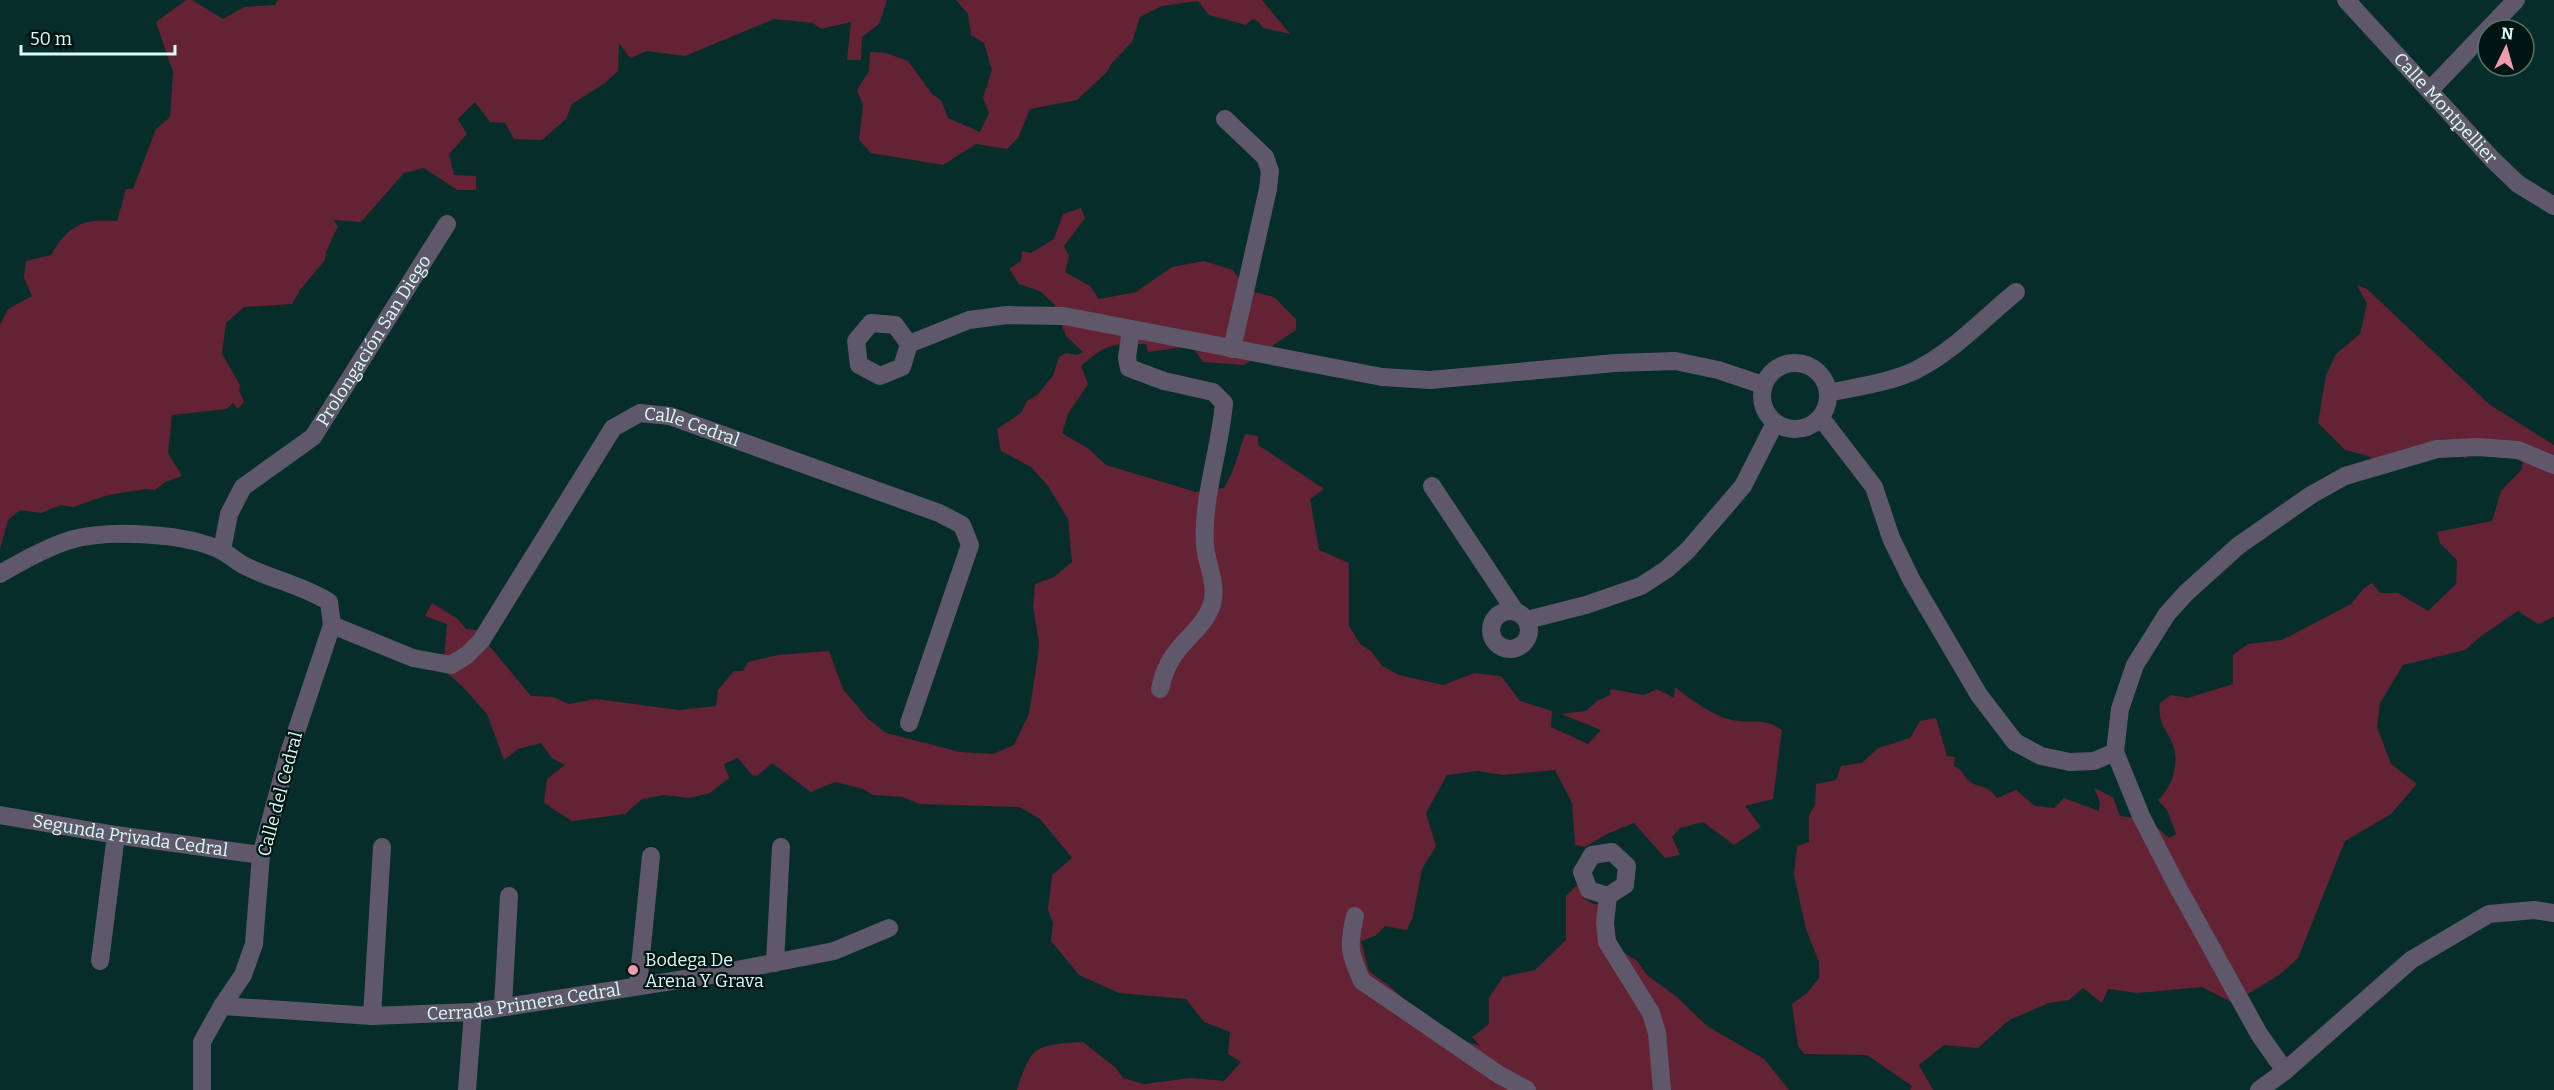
<svg xmlns="http://www.w3.org/2000/svg" width="2554" height="1090" font-family="Bitter,serif">
  <style>
    .green { fill: #642235 }
    .lines { fill: none; stroke-linecap: round; stroke-linejoin: round }
    .minor { stroke: #5f576a; stroke-width: 18 }
    .poi-dot { fill: #f29aad; stroke: #001411; stroke-width: 2 }
    .labels { text-anchor: middle; stroke-width: 4.5; stroke-linejoin: round; paint-order: stroke }
    .street-label { font-size: 18px; fill: #dafcf7; stroke: #001411 }
    .poi-label { font-size: 18px; fill: #dafcf7; stroke: #001411; text-anchor: start }
  </style>
  <rect width="100%" height="100%" fill="#062d29"/>
  <!-- green -->
  <g class="green">
    <path d="M186 0H192L223 19 244 7 275 5 278 0H887L879 24 862 37 861 60H847L851 22 821 29 813 23 774 19 685 56 647 51 630 58 619 43 618 71 605 83 572 104 566 119 542 140 514 139 505 123 490 122 475 102 458 119 467 134 449 154 454 175 476 176V190H457L424 168 404 173 361 222 333 220 338 226 326 252 325 260 300 290 292 304 244 307 226 323 222 354 240 385 239 390 244 402 238 409 233 403 227 409 172 415 168 453 182 476 165 482 155 490 146 489 108 495 73 507 61 505 41 513 20 510 8 520 0 549V325L8 309 32 296 24 278 26 261 51 255C70 224 82 219 117 221L126 189H133L156 129 170 117 173 72 156 22Z"/>
    <polygon points="956,0 1262,0 1290,34 1263,28 1259,22 1252,19 1246,25 1209,15 1198,1 1162,6 1140,17 1132,42 1112,63 1107,72 1077,100 1030,109 1018,138 1007,149 976,144 943,165 871,153 859,140 863,105 857,90 869,71 870,52 886,53 908,61 932,94 941,100 948,118 980,132 989,113 983,98 992,70 984,43 971,35 968,14"/>
    <path d="M1081 208 1085 218 1064 246 1069 256 1065 272 1090 286 1099 299 1136 292 1172 267 1204 261 1233 270 1247 290 1274 297 1296 319V330L1244 365 1203 362 1192 346 1148 352 1146 344C1112 344 1107 343 1081 366L1088 384 1068 414 1062 433 1089 449 1106 465 1196 492 1224 488 1232 473 1245 434 1258 436V445L1324 489 1310 499 1319 550 1349 563V626L1360 644 1371 651 1382 666 1399 675 1443 685 1474 673 1501 676 1520 701 1552 711 1551 727 1588 744 1601 730 1561 714 1586 711 1597 701 1610 695V689L1644 695 1657 689 1674 698 1675 687C1690 699 1713 716 1732 720 1752 724 1763 717 1782 730L1773 799 1745 806 1761 827 1734 845 1703 822 1680 828 1672 837 1680 855 1665 858 1634 823 1607 834 1585 847 1575 845 1572 803 1555 770 1503 775 1478 771 1447 775 1426 813 1436 846 1422 869 1413 916 1407 930 1385 926 1375 936 1361 941 1369 971 1393 989 1431 1025 1455 1038 1480 1046 1472 1037 1489 1024V998L1503 977 1535 970 1566 940V896L1578 884 1583 898 1593 904H1606L1611 931 1620 952 1625 953 1637 961 1647 975 1677 997 1707 1026 1764 1059 1789 1090H1017C1032 1044 1036 1045 1083 1042L1116 1068 1123 1078 1144 1084 1191 1078 1224 1081 1241 1062 1228 1054 1230 1032 1204 1022 1186 999 1119 993 1079 975 1051 941 1053 923 1048 910 1052 875 1072 858 1040 819 1020 807 919 804 903 797 873 795 863 789 835 782 811 792 772 763 757 776 752 775 738 758 724 764 729 778 710 793 689 798 664 795 642 799 625 814 572 821 544 803 547 779 565 765 552 758 541 743 518 749 504 760 487 714 461 685 443 670 447 624 425 616 432 603 458 619 466 629 476 630 531 696 553 697 569 704 596 699 679 710 716 706 718 690 734 671H743L748 662 778 655 829 651 843 689 868 719 886 733 960 752 993 754 1014 745 1029 714 1038 655 1039 643 1033 607 1035 584 1054 577 1072 562 1068 519 1048 486 1031 467 1001 451 997 429 1021 413 1027 401 1037 395 1053 376 1059 357 1066 353 1078 355 1083 352 1066 336 1054 304 1040 291 1019 284 1009 269 1021 261 1022 251 1031 253 1054 239 1063 214Z"/>
    <path d="M2357 285 2367 289 2490 405 2554 445V617L2538 624 2518 611 2481 636 2465 650 2403 665 2380 703 2377 727 2391 764 2417 784 2391 814 2345 841 2298 958 2279 975 2233 1003 2202 987 2138 993 2108 989 2102 1003 2083 988 2069 1000 2049 1003 2009 1020 1978 1048 1944 1045 1919 1065 1933 1090H1910L1912 1086 1867 1055 1804 1054 1798 1046 1792 1004 1807 993 1819 978V962L1806 929 1794 875 1797 846 1809 842V815L1815 805 1816 784 1836 780 1841 766 1862 763 1878 748 1910 738 1920 721 1936 718 1947 756 1955 757 1954 766C1962 769 1963 774 1968 780 1978 789 1986 783 1997 798L2016 790 2035 806 2054 808 2064 798 2099 811 2100 802 2094 788 2113 797 2120 816 2149 820 2169 838 2176 834 2167 810 2158 800C2171 790 2179 764 2174 748 2169 730 2157 726 2160 703L2171 695 2188 698 2233 684V655L2248 644 2282 640 2351 604 2363 589 2372 583 2380 593H2398L2428 611 2456 584 2457 560 2440 543 2437 532 2492 521 2501 491 2522 469 2524 447 2479 438 2465 459 2455 447 2384 467 2368 456 2345 450 2318 423 2326 375 2336 354 2360 334 2367 304Z"/>
  </g>
  <g class="lines">
    <!-- minor -->
    <g class="minor">
      <path id="s1" d="M2346 0 2493 160 2518 184 2554 206"/>
      <polyline points="2430,90 2516,0"/>
      <polyline points="1225,119 1265,157 1270,171 1268,189 1232,349"/>
      <polygon points="871,323 895,325 909,344 902,367 880,376 859,365 856,341"/>
      <path d="M1131 329 1127 358 1129 368 1164 381 1213 392 1224 403C1220 451 1202 497 1205 545 1206 563 1218 585 1212 604 1205 626 1186 637 1174 655 1166 666 1163 676 1160 689"/>
      <polyline points="909,344 969,320 1007,315 1064,316 1382,377 1430,380 1615,363 1675,361 1718,370 1763,385"/>
      <circle cx="1795" cy="396" r="33"/>
      <path d="M1828 393C1856 387 1888 383 1914 371 1952 353 1984 318 2016 292"/>
      <polyline points="1821,418 1874,487 1891,538 1912,581 1979,695 2015,742 2041,756 2070,762 2094,761 2115,752"/>
      <polyline points="1432,486 1515,611"/>
      <path id="s2" d="M222 550 229 514 243 487 313 437 447 224"/>
      <path d="M0 574C22 561 45 548 70 540 108 529 187 533 222 551 230 555 237 562 245 566 273 580 302 585 329 602L332 625 288 756 261 855 254 944 243 975 222 1006 202 1042V1090"/>
      <circle cx="1510" cy="630" r="19"/>
      <polyline points="1527,620 1586,605 1641,586 1667,569 1688,550 1743,486 1775,423"/>
      <path id="s3" d="M332 625 413 658 451 665 467 655 481 641 613 428 640 413 670 416 939 513 962 525 970 545 909 723"/>
      <path id="s4" d="M0 815 116 835 261 855"/>
      <polygon points="1612,852 1627,866 1625,885 1608,896 1589,890 1582,872 1592,855"/>
      <polyline points="1608,896 1605,923 1607,942 1651,1013 1657,1033 1662,1090"/>
      <path d="M1355 916C1348 946 1349 953 1362 981L1498 1074 1527 1090"/>
      <polyline points="100,961 116,835"/>
      <polyline points="775,963 781,847"/>
      <polyline points="638,986 651,856"/>
      <path id="s5" d="M222 1006 372 1016 473 1012 711 975 834 951 889 928"/>
      <polyline points="503,1006 509,896"/>
      <polyline points="372,1016 382,847"/>
      <polyline points="2285,1071 2259,1034 2175,882 2141,816 2115,752 2120,709 2135,665 2167,614 2186,593 2238,546 2311,495 2345,476 2437,449 2478,447 2518,450 2554,465"/>
      <polyline points="467,1090 473,1012"/>
      <polyline points="2259,1090 2285,1071 2411,960 2489,914 2534,910 2554,913"/>
    </g>
  </g>
  <!-- markers -->
  <circle class="poi-dot" cx="633" cy="970" r="6"/>
  <g class="labels">
    <!-- street labels -->
    <g class="street-label">
      <text dy="6" stroke="none"><textPath href="#s1" startOffset="147">Calle Montpellier</textPath></text>
      <text dy="6" stroke="none"><textPath href="#s2" startOffset="267">Prolongación San Diego</textPath></text>
      <text dy="6" stroke="none"><textPath href="#s3" startOffset="500">Calle Cedral</textPath></text>
      <text transform="translate(280 794) rotate(-75)" y="6">Calle del Cedral</text>
      <text dy="6" stroke="none"><textPath href="#s4" startOffset="132">Segunda Privada Cedral</textPath></text>
      <text dy="6" stroke="none"><textPath href="#s5" startOffset="303">Cerrada Primera Cedral</textPath></text>
    </g>
    <!-- poi labels -->
    <g class="poi-label">
      <text x="645" y="966">Bodega De<tspan x="645" dy="21">Arena Y Grava</tspan></text>
    </g>
  </g>
  <!-- north arrow -->
  <g transform="translate(2506 48) rotate(5)"><circle r="28" fill="#001411" stroke="#57716d" stroke-width="1.5"/>
  <path d="M0-4.5L10 22L0 15L-10 22Z" fill="#f29aad"/>
  <text y="-9" font-size="16" font-weight="bold" text-anchor="middle" fill="#dafcf7">N</text>
  </g>
  <!-- scale -->
  <path d="M21 45v9h154v-9" fill="none" stroke="#dafcf7" stroke-width="3"/>
  <text x="30" y="45" font-size="18" fill="#dafcf7" stroke="#001411" stroke-width="4.5" paint-order="stroke">50 m</text>
</svg>
